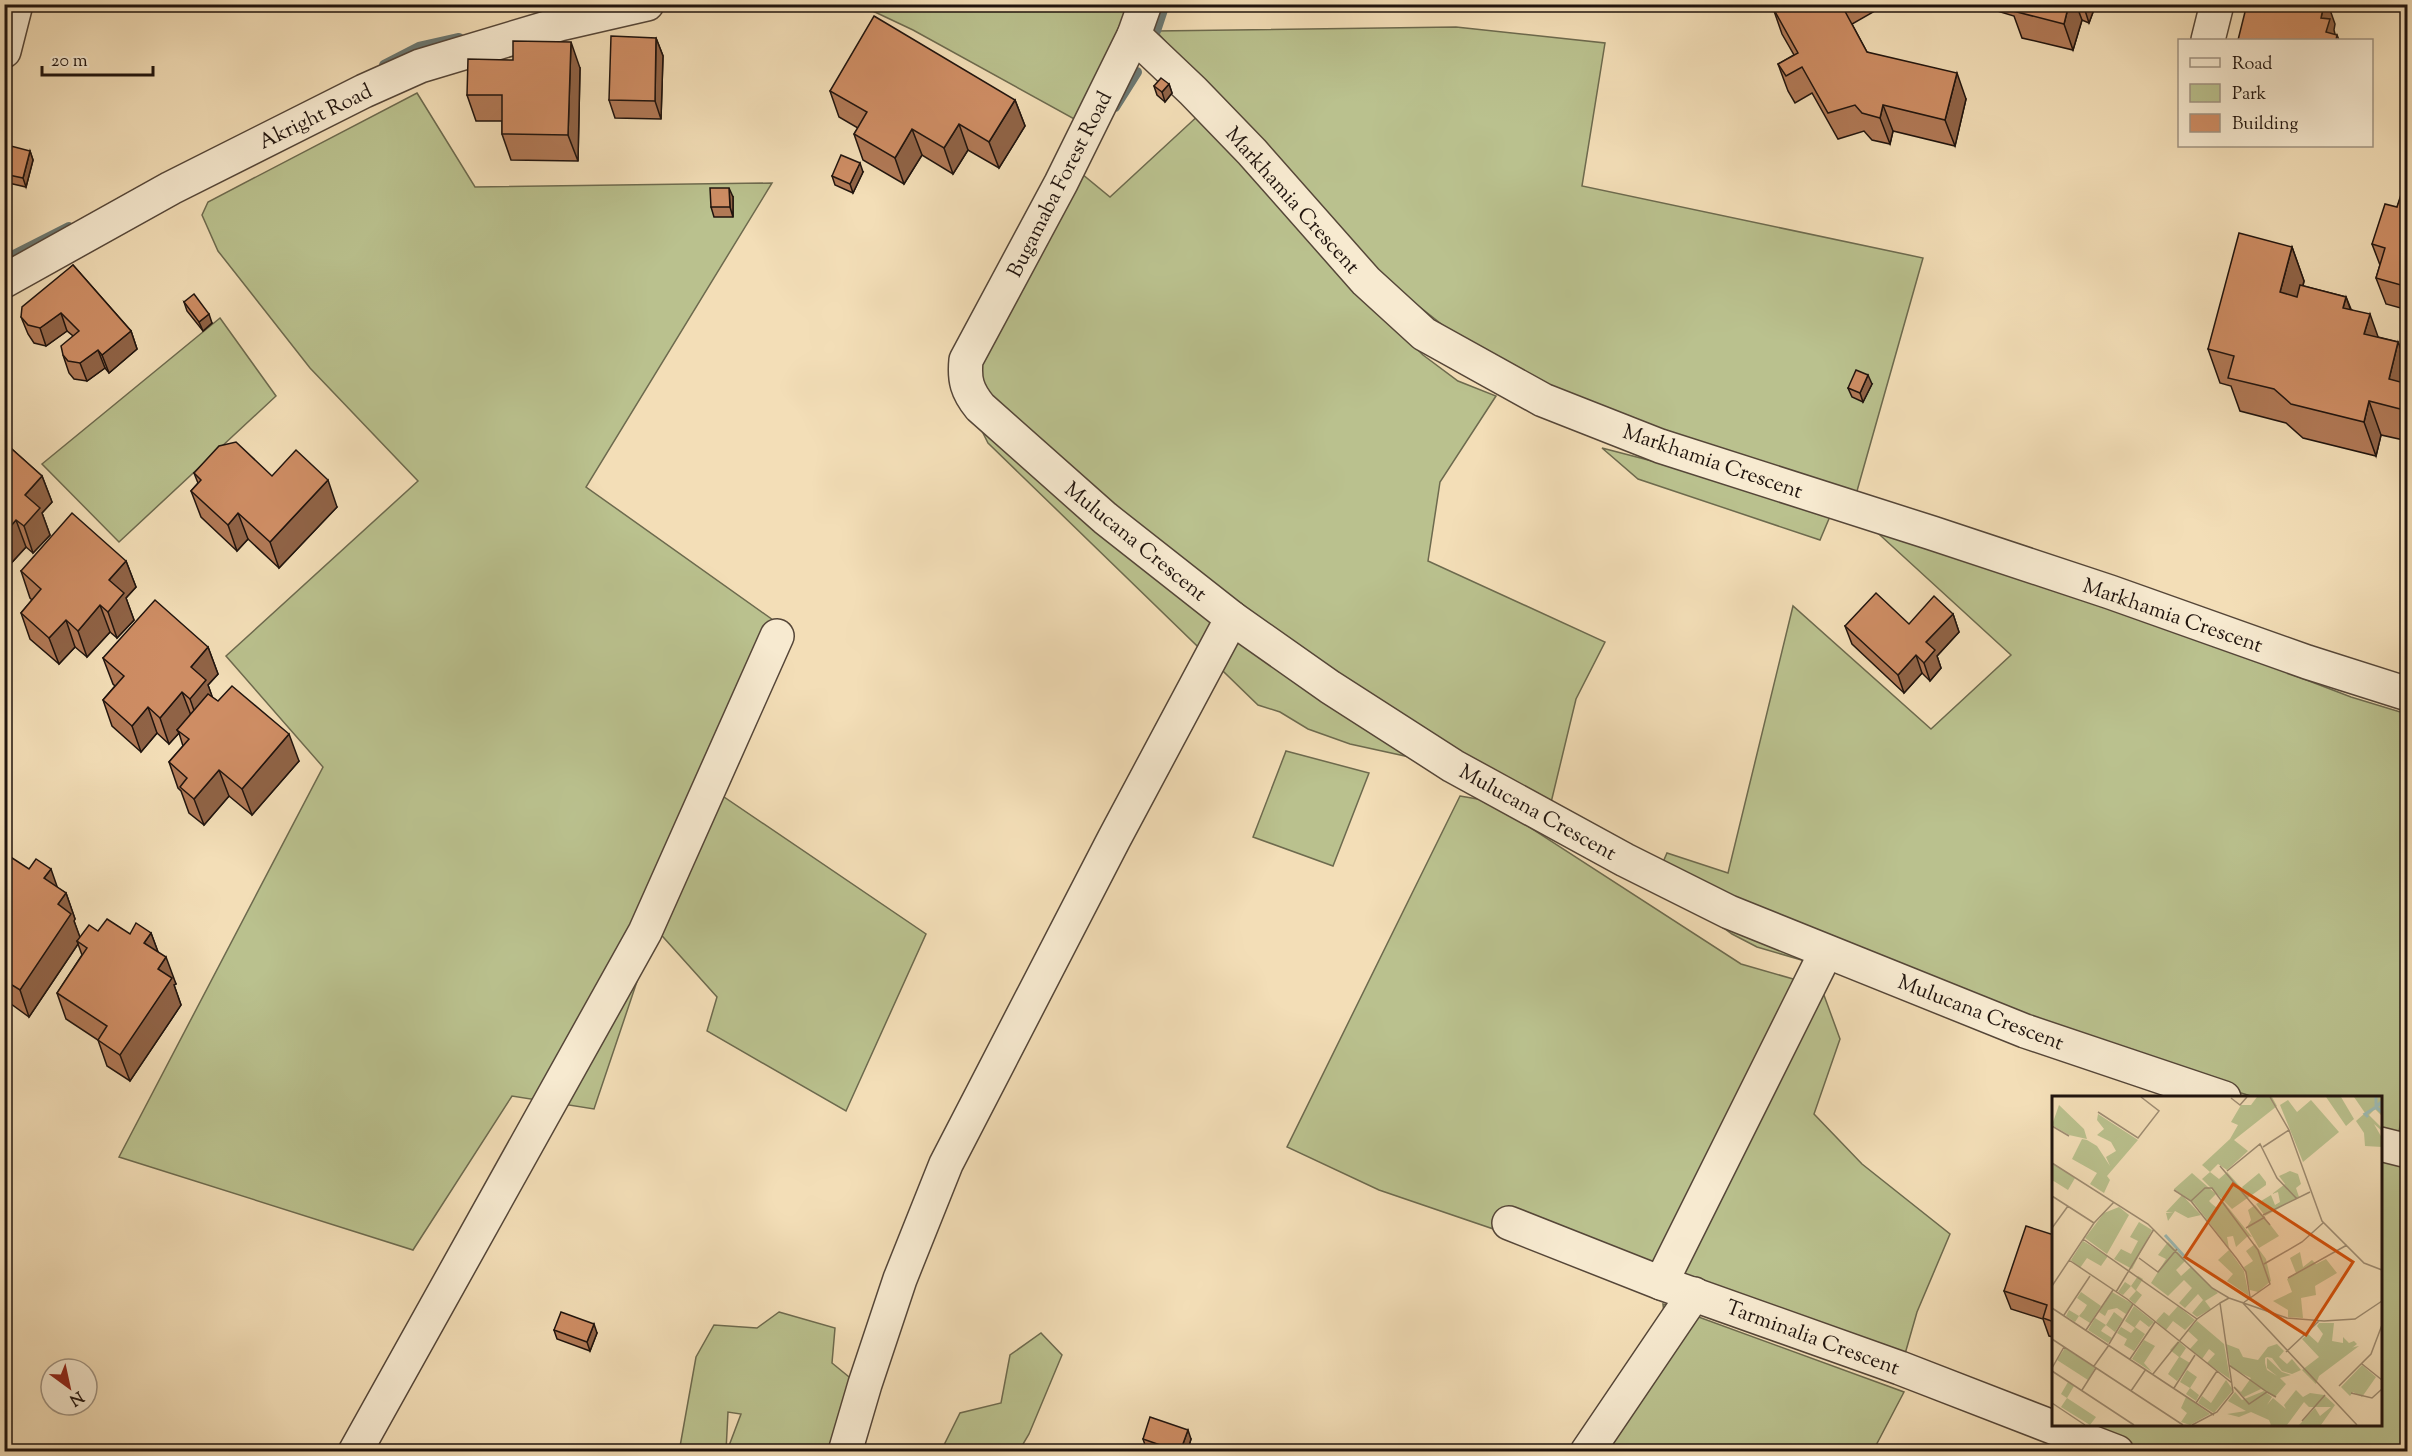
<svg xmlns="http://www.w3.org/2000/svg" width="2412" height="1456" font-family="'Sorts Mill Goudy',serif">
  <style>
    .green { fill: #bac18e; stroke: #6d6a4e; stroke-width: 1.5 }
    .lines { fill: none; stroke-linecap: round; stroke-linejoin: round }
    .stream { stroke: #6b7872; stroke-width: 10 }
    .minor-casing { stroke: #554638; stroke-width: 36 }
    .minor { stroke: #f7ead0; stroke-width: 33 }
    .wall { fill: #b17956; stroke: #20140e; stroke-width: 1.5 }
    .shaded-wall { fill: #906346; stroke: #20140e; stroke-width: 1.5 }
    .building { fill: #ce8d64; stroke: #20140e; stroke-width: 1.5 }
    .labels { text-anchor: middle; stroke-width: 4.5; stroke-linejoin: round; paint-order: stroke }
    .street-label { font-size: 21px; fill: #20140e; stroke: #f7ead0 }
    .inset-river { fill: none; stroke: #9dbbb5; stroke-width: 3 }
    .inset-road { fill: none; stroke: #9f8d73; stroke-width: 1.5 }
    .view { fill: #d4520c; fill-opacity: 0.15; stroke: #d4520c; stroke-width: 3 }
    .inset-edge { fill: none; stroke: #20140e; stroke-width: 3 }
  </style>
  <rect width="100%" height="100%" fill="#f3deb7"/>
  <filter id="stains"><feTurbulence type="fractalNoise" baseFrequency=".00333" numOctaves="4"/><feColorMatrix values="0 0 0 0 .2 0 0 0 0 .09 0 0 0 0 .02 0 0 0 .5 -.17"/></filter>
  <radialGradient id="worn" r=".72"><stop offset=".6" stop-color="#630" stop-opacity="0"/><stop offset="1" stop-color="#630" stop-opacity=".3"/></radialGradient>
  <!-- green -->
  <g class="green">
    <polygon points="860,5 1134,5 1076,120 913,30"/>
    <polygon points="1456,27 1605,43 1582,186 1923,258 1855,498 1586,421 1459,338 1373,270 1156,31"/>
    <polygon points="417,93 475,187 772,183 586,487 773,620 750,690 705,784 926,934 846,1111 707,1031 717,997 655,928 594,1109 512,1096 413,1250 119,1157 323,767 226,656 418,481 310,368 218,251 202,215 208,202"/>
    <polygon points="1201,113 1360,293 1423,355 1458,381 1496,396 1440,482 1428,561 1605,642 1576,699 1549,811 1423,760 1350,744 1308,729 1280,712 1258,705 988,443 966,399 970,368 1077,170 1110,197"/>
    <polygon points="220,318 276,396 119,542 42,464"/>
    <polygon points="1602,448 1725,480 1831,514 1820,540 1638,479"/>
    <polygon points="1869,525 2139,616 2351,697 2407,714 2408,1060 2399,1133 2381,1131 2380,1098 2254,1097 1956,1005 1757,947 1732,934 1656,878 1667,853 1728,873 1793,606 1931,729 2011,655"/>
    <polygon points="1286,751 1369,773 1333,866 1253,837"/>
    <polygon points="1460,796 1489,801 1741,964 1821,987 1840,1039 1814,1114 1862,1164 1950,1234 1917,1312 1901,1368 1379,1190 1287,1147"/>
    <polygon points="2381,1155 2407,1159 2407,1451 2156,1451 2078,1432 2081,1424 2380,1424"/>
    <polygon points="1663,1304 1904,1392 1873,1451 1592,1452 1666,1334"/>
    <polygon points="779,1312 835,1328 832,1363 871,1395 847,1451 727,1451 741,1414 728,1412 726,1451 679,1452 696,1357 714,1325 757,1328"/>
    <polygon points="1041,1333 1062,1355 1029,1434 1019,1451 941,1451 960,1413 1001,1403 1010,1355"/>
  </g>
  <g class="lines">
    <!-- stream -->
    <g class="stream">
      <polyline points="1156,31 1165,4"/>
      <polyline points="384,65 419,47 459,38"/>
      <polyline points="1115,107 1137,72"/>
      <polyline points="4,260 69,227"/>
    </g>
    <!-- minor casing -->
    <g class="minor-casing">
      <g id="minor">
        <path d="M1145 4 1134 35 1061 183 966 360C964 380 967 391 980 407L1105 518 1232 618 1330 687 1453 766 1625 860 1729 912 2025 1031 2224 1098"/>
        <polyline points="1134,35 1193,91 1252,152 1366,281 1424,334 1543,400 1660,446 1932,533 2110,592 2307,662 2408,694"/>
        <polyline points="2208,40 2217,4"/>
        <polyline points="4,51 16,4"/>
        <polyline points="4,281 171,188 364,91 420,66 560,24 647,4"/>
        <polyline points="2380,1144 2408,1151"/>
        <polyline points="1509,1223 1661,1283 1900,1368 2117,1452"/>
        <polyline points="1661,1283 1826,952"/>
        <polyline points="355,1452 645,932 777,636"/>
        <polyline points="845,1452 865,1384 900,1279 946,1164 1114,839 1232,618"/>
        <polyline points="1587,1452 1694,1294"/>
      </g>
    </g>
    <!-- minor -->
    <use href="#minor" class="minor"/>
  </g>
  <!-- wall -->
  <g class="wall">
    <polygon points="1779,4 1873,4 1875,11 1852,24 1867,52 1966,99 1955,146 1893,131 1890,144 1872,140 1864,131 1838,139 1812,93 1795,103 1788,91 1778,64 1794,55 1782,34 1773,8"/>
    <polygon points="1995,4 2096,4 2089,23 2082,20 2073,50 2022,38 2014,16 1997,11"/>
    <polygon points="656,38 663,56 661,119 615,118 609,100"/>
    <polygon points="580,68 578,161 511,160 502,134 502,121 476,121 467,95"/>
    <polygon points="1169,84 1172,93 1165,102 1157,95 1154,86"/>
    <polygon points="830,91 1015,100 1025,126 999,168 968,150 953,174 922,155 904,184 863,160 854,134 858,128 839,117"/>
    <polygon points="30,151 33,160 26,187 4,182 4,156"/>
    <polygon points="863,172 853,193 835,185 832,176"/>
    <polygon points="2408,179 2408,310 2386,304 2376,278 2380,265 2372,244 2397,207"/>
    <polygon points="733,197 733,217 714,217 711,207"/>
    <polygon points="2292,247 2304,281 2303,286 2346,297 2351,309 2378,337 2398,342 2408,368 2408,441 2381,435 2376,456 2303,438 2286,423 2240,411 2231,386 2220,383 2208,349"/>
    <polygon points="73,265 131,331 137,349 109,373 105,368 87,381 74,379 69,373 63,355 73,336 67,331 46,346 34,343 28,334 21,317"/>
    <polygon points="184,302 212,323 203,331 187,311"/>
    <polygon points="1872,384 1863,402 1852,397 1848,388"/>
    <polygon points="4,442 42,476 52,502 42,513 50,535 33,553 26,547 4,571"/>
    <polygon points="194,473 272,476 337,507 279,568 248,539 237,551 201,517 191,491 198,483"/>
    <polygon points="126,561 136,587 126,598 134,620 117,638 110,632 87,657 75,647 59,664 30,639 21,613 32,600 30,598 21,571"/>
    <polygon points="1953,614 1959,632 1937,656 1941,668 1930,681 1922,673 1904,693 1852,644 1845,626 1909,624"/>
    <polygon points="208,647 218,674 208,685 212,697 299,761 252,815 229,796 204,825 189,813 181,791 178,788 169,762 183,746 179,733 169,744 157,733 141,752 112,726 103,700 115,686 113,684 103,658"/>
    <polygon points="4,856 66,893 75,919 74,921 80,938 98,931 130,934 151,933 158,952 176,984 174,985 181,1005 130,1081 107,1066 98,1040 66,1019 57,993 82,955 78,944 29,1017 7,1001 4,995"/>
    <polygon points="2054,1235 2054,1337 2049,1336 2043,1319 2011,1309 2004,1291"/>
    <polygon points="554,1330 597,1333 590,1351 557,1339"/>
    <polygon points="1143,1439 1191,1439 1187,1452 1157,1452 1146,1448"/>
  </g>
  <!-- shaded-wall -->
  <g class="shaded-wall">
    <polygon points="2069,4 2076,4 2082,20 2073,50 2064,24"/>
    <polygon points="2083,4 2096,4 2089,23"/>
    <polygon points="2324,4 2328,4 2335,24 2334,30 2336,38 2337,35 2339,40 2329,40 2321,18"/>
    <polygon points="656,38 663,56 661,119 655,101"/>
    <polygon points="571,42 580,68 578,161 568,135"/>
    <polygon points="1957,73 1966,99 1955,146 1945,120"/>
    <polygon points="1169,84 1172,93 1165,102 1162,92"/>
    <polygon points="1015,100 1025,126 999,168 989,142"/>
    <polygon points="1883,105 1893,131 1890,144 1880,118"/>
    <polygon points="959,124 968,150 953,174 944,148"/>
    <polygon points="912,129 922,155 904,184 895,158"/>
    <polygon points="30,151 33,160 26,187 23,178"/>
    <polygon points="860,163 863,172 853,193 850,184"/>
    <polygon points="729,188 733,197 733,217 730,207"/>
    <polygon points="2292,247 2304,281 2292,326 2280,292"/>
    <polygon points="2346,297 2358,331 2343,308"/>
    <polygon points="61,313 67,331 46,346 40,328"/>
    <polygon points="209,314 212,323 203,331 199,322"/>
    <polygon points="2370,314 2382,348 2364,334"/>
    <polygon points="131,331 137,349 109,373 102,355"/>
    <polygon points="2398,342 2408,368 2408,388 2389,379"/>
    <polygon points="98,350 105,368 87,381 80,363"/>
    <polygon points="1868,375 1872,384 1863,402 1860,393"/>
    <polygon points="2369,401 2381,435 2376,456 2364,422"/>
    <polygon points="42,476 52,502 42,513 50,535 33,553 24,526 25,495"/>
    <polygon points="328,480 337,507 279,568 270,542"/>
    <polygon points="238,513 248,539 237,551 228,525"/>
    <polygon points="16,520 26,547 4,571 4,534"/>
    <polygon points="126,561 136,587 126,598 134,620 117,638 108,612 109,580"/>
    <polygon points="100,605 110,632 87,657 78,631"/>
    <polygon points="1953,614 1959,632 1937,656 1941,668 1930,681 1924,663 1926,642"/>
    <polygon points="66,620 75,647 59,664 49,638"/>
    <polygon points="208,647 218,674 208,685 216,707 199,725 190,699 191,667"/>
    <polygon points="1916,655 1922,673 1904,693 1898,675"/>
    <polygon points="182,692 192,718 177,730 179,733 169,744 160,718"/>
    <polygon points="148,707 157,733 141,752 132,726"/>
    <polygon points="289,734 299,761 252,815 242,789"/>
    <polygon points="219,770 229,796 204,825 194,799"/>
    <polygon points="51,869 60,895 44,878"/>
    <polygon points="66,893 75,919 74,921 81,940 77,941 78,944 29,1017 20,990 58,904"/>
    <polygon points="151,933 161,960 144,943"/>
    <polygon points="166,957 176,984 174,985 181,1005 130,1081 120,1055 158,969"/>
    <polygon points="594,1324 597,1333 590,1351 587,1342"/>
    <polygon points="1188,1430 1191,1439 1187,1452 1180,1452"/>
  </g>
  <!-- building -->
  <g class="building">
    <polygon points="1779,4 1841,4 1867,52 1957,73 1945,120 1883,105 1880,118 1862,113 1855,105 1828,113 1802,67 1786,76 1778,64 1798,53 1773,8"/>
    <polygon points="2015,4 2069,4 2064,24 2013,11"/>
    <polygon points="2260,4 2324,4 2321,18 2330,19 2326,32 2337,35 2336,40 2238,40 2246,8 2259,11"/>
    <polygon points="874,16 1015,100 989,142 959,124 944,148 912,129 895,158 854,134 867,112 830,91"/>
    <polygon points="611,36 656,38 655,101 609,100"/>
    <polygon points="513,41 571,42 568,135 502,134 502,95 467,95 468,59 513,60"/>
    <polygon points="1161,78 1169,84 1162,92 1154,86"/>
    <polygon points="7,145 30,151 23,178 4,174 4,156"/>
    <polygon points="841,155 860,163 850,184 832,176"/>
    <polygon points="2406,179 2408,179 2408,287 2376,278 2385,248 2372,244 2385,204 2397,207"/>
    <polygon points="710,188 729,188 730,207 711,207"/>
    <polygon points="2239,233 2292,247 2280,292 2297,297 2300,285 2346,297 2343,308 2370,314 2364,334 2398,342 2389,379 2408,384 2408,411 2369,401 2364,422 2291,404 2274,389 2228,378 2234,356 2208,349"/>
    <polygon points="73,265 131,331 102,355 98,350 80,363 68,361 63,355 61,346 79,331 61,313 40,328 28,325 21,317 22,307"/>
    <polygon points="194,294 209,314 199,322 184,302"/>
    <polygon points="1856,370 1868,375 1860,393 1848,388"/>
    <polygon points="4,442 42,476 25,495 40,508 24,526 16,520 4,534"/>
    <polygon points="236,442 272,476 296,450 328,480 270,542 238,513 228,525 191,491 201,480 194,473 219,446"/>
    <polygon points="72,513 126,561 109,580 124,593 108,612 100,605 78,631 66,620 49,638 21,613 41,589 21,571"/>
    <polygon points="1876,593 1909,624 1934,596 1953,614 1926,642 1935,650 1924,663 1916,655 1898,675 1845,626"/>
    <polygon points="155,600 208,647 191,667 206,680 190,699 182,692 160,718 148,707 132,726 103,700 124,676 103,658"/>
    <polygon points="232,686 289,734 242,789 219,770 194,799 180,787 187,778 169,762 189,739 177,730 208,694 218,701"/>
    <polygon points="6,854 29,869 36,859 51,869 44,878 66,893 58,904 71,914 20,990 4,980 4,964 6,961 4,960 4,856"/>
    <polygon points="107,919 130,934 136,923 151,933 144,943 166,957 158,969 172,978 120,1055 98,1040 107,1026 57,993 87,948 77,941 89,925 98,931"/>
    <polygon points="2026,1226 2054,1235 2054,1322 2043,1318 2047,1305 2004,1291"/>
    <polygon points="561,1312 594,1324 587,1342 554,1330"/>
    <polygon points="1150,1417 1188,1430 1180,1452 1143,1439"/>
  </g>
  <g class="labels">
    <!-- street labels -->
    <g class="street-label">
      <text transform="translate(315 116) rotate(-26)" y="7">Akright Road</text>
      <text transform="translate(1059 184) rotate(-63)" y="7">Bugamaba Forest Road</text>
      <text transform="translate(1293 200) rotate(48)" y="7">Markhamia Crescent</text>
      <text transform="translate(1713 461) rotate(19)" y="7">Markhamia Crescent</text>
      <text transform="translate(1136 541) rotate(39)" y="7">Mulucana Crescent</text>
      <text transform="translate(2173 615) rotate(19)" y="7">Markhamia Crescent</text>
      <text transform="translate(1538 812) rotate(29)" y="7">Mulucana Crescent</text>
      <text transform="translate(1981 1012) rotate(21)" y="7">Mulucana Crescent</text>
      <text transform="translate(1813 1337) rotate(20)" y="7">Tarminalia Crescent</text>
    </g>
  </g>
  <!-- overview -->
  <g transform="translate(2052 1096)">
    <rect width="330" height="330" fill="#f3deb7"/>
    <path d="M205 1H220L225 10 182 44 196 55 175 74 166 68 158 76 167 83 175 76 193 96 190 91 207 77 214 86V89L180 113 150 83 158 76 150 69 178 43 186 29 179 26 189 9H199ZM274 1H289L302 23 294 30ZM302 1H330V20L323 13 317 19 330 32V35L322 28 330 42V51L313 50 312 37 304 25 313 17ZM236 4 245 16 259 4 287 36 251 66 228 9ZM7 9 32 33 35 43 17 39 0 29ZM46 18 86 44 55 80 58 84 52 97 38 88 45 77 20 63 30 43 35 44 45 50 58 70 54 61 64 55 59 46 45 39 52 33 45 24ZM0 67 23 82 16 94 0 84ZM238 75 246 78 249 88 244 92 247 101 213 120 204 108 219 99 223 109 228 106 226 96 220 98 233 88 227 80ZM140 77 164 98 157 105 160 108 165 112 171 105 200 141 196 140 184 151 181 140 175 141 177 152 142 107 122 93ZM130 99 149 119 136 122 123 115 116 125 114 117H122L114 116ZM203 109 227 140 207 152 195 131 199 124 196 114ZM67 111 77 119 55 158 33 142 52 117ZM87 126 100 134 80 173 62 163 69 153 79 158 86 145 78 141ZM31 145 56 160 49 170 35 162 28 172 19 164ZM116 146 134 164 124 174 129 180 139 171 166 197 153 205 159 213 145 221 140 217 151 204 146 198 133 212 127 207 140 192 132 184 116 200 99 187 114 163 106 159ZM203 148 214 163 219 185 206 196 198 194 192 171 201 165 194 155ZM177 154 192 175 197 200 175 185 181 178 166 164ZM248 156 251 171 260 164 264 168 274 163 285 177 263 190 264 199 249 202 251 222 236 221V214L221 205 240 196 235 183 244 177 238 162ZM86 180 91 183 84 194 90 199 83 208 77 203 84 195 79 190 71 199 66 196 73 186 79 190ZM29 196 49 210 38 227 27 220 23 226 14 220 17 214 27 220 32 214 35 209 25 202ZM60 196 81 208 74 218 65 212 56 214 53 220 47 216ZM82 210 102 226 97 231 88 224 83 231 93 238 82 255 72 249 75 243 65 237 69 231 79 237 83 232 73 225ZM126 210 143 224 133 234 121 225 114 234 104 225 112 216 117 220ZM62 216 71 223 63 236 54 229 51 232 49 235 60 242 56 247 36 234 43 222 54 229ZM145 225 172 248 178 283 155 267 163 258 157 253 150 263 138 253 146 244 136 235ZM267 227H282L280 245 291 247V241L297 247 302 245 305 248 300 252 302 251 307 250 267 280 264 288 250 274 267 261 250 243 256 238 266 247 271 238 265 230ZM92 244 103 250 92 267 100 276 80 263ZM126 245 134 252 128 261 138 267 125 285 116 278 127 261 118 254ZM174 248 187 253 191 261 206 264 216 251 225 248 232 255 227 261 235 268 240 263 249 274 240 278 230 275 220 262 215 261 213 262V267L215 274 225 280 215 272V262L230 276 239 279 228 282 234 288 223 301 209 293 192 301 182 290 189 296 199 282 179 272ZM13 252 43 272 36 284 5 264ZM310 269 324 281 310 301 301 296 298 300 289 291ZM135 274 145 281 138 292 147 299 144 305 134 298 138 292 128 286ZM174 284 181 294 162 317 146 307 150 300 159 307ZM16 286 22 290 15 302 44 321 38 329 9 311 15 302 9 298ZM244 294 251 301 258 297 272 299 283 309 269 329H247L263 312 268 320 279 311H257L252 306 235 329H219L217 324 199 316 187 321 175 318 194 315 176 305 183 296 190 304 212 295 220 301 215 309 221 302 234 313 232 309ZM134 301 158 318 138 329 129 326 135 317 129 312Z" fill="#bac18e"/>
    <path class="inset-river" d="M324 1V11L328 7 330 11M316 21 313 18 324 11 330 16M113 139 132 160"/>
    <path class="inset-road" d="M218 1 237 34 270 125 312 167 330 174M179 2 188 9 195 1M46 16 86 42 107 15 89 1M0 30 17 40M211 51 237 34M0 67 96 128 160 192 177 202 235 222 272 225 303 223 330 205M168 70 218 129M175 75 208 48 225 82 245 103M122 94 139 105 185 163 194 176 198 201M0 100 42 127M139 105 153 92H160L206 154 218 188 191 207M211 119 258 96M0 132 16 110M194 132 213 121M31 143 145 223M87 162 106 176 125 153M17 164 75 203 180 287M212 168 250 146 271 127M236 182 295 149M0 190 42 127 62 106M64 196 102 133M190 206 305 329M0 212 162 319M12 219 38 180M34 234 61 194M0 243 131 329M57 248 81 208M234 256 267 225M78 263 103 226M310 268 330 284M177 269 215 296M42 270 57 249M0 272 12 251M0 275 82 329M101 278 145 223 168 207M287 290 319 258 330 229M182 291 197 308 215 296 224 301M122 292 143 259M30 294 44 272M79 295 94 273M299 297 320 302 330 293M0 307 33 329M144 307 165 275M250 325 273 299M140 329 165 316 181 296 168 207 177 202"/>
    <path class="view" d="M181 88 301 166 254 239 133 161Z"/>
    <rect width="330" height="330" class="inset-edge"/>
  </g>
  <!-- margin -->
  <rect width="2412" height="1456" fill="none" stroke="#f3deb7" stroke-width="24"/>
  <rect x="6" y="6" width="2400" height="1444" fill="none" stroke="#20140e" stroke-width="3"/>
  <rect x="12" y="12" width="2388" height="1432" fill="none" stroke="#20140e" stroke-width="1.5"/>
  <!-- legend -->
  <rect x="2178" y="39" width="195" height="108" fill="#f7ead0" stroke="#a19482" stroke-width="1.5"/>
  <rect x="2190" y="58" width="30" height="9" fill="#f7ead0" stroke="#a19482" stroke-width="1.5"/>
  <text x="2232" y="69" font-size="18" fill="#20140e">Road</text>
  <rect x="2190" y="84" width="30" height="18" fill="#bac18e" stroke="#a19482" stroke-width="1.5"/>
  <text x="2232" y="99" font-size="18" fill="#20140e">Park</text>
  <rect x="2190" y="114" width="30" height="18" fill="#ce8d64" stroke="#a19482" stroke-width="1.5"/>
  <text x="2232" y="129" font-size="18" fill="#20140e">Building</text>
  <!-- north arrow -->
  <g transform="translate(69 1387) rotate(147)"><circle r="28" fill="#f7ead0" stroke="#a19482" stroke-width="1.5"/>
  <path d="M0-4.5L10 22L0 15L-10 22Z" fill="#8f2418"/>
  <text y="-9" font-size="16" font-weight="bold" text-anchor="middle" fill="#20140e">N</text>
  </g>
  <!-- scale -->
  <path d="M42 66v9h111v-9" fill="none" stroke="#20140e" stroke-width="3"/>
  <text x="51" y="66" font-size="18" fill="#20140e" stroke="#f7ead0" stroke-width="4.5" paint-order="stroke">20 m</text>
  <rect width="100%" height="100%" filter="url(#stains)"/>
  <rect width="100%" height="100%" fill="url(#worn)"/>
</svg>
